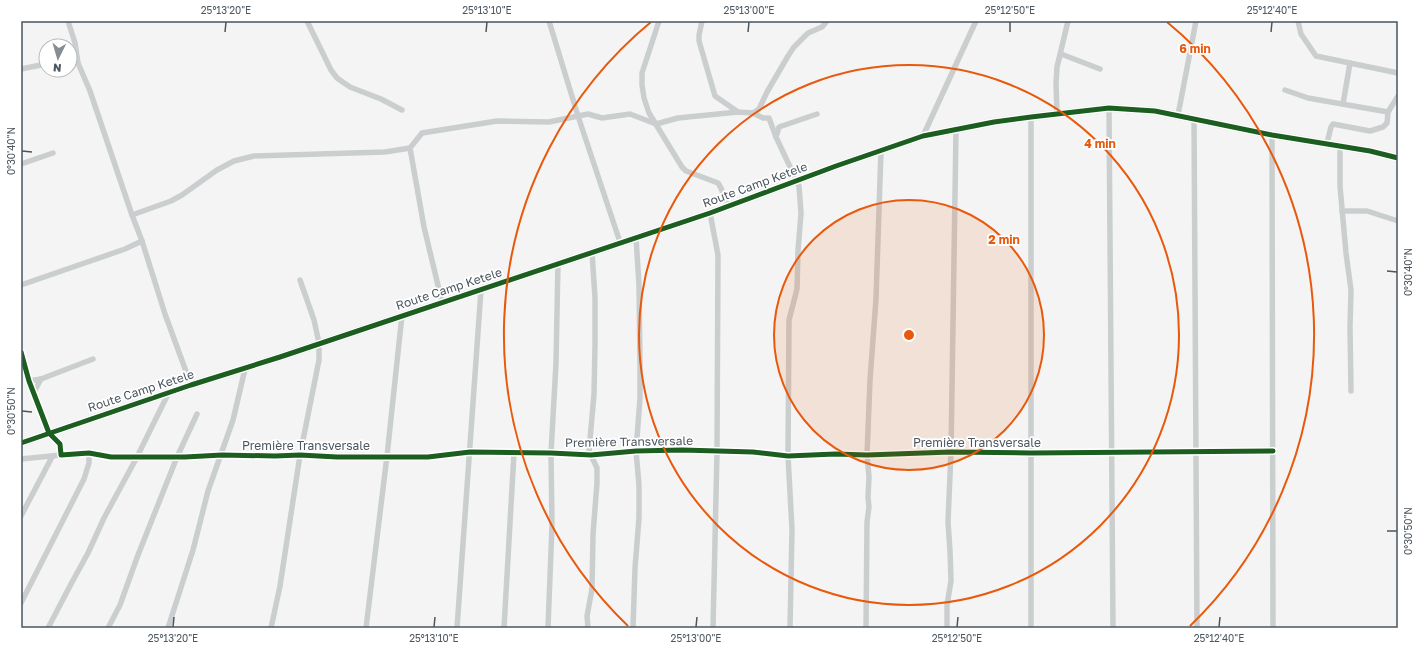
<svg xmlns="http://www.w3.org/2000/svg" width="1419" height="649" font-family="'Golos Text',sans-serif">
  <style>
    .lines { fill: none; stroke-linecap: round; stroke-linejoin: round }
    .street { stroke: #cbcecf; stroke-width: 5.5 }
    .secondary { stroke: #cdcfd1; stroke-width: 8 }
    .cycleway-casing { stroke: #fff; stroke-width: 8 }
    .cycleway { stroke: #1b5e20; stroke-width: 5 }
    .ticks { fill: none; stroke: #4b565f; stroke-width: 1.5 }
    .ring { fill: none; stroke: #e8590c; stroke-width: 2 }
    .labels { text-anchor: middle; stroke-width: 3.5; stroke-linejoin: round; paint-order: stroke }
    .street-label { font-size: 12px; fill: #4b565f; stroke: #fff }
    .centre { fill: #e8590c; stroke: #fff; stroke-width: 2 }
    .ring-label { font-size: 12px; text-anchor: middle; font-weight: bold; fill: #e8590c; stroke: #fff; stroke-width: 3.5; stroke-linejoin: round; paint-order: stroke }
    .neatline { fill: none; stroke: #4b565f; stroke-width: 1.5 }
    .ticks-label { font-size: 10px; text-anchor: middle; fill: #4b565f }
  </style>
  <rect width="100%" height="100%" fill="#f4f4f4"/>
  <g class="lines">
    <!-- street -->
    <g class="street">
      <polyline points="68,21 75,43 78,63 90,91 132,215 142,241 165,314 191,385"/>
      <polyline points="307,21 331,70 337,78 350,87 381,99 402,110"/>
      <polyline points="549,21 578,116 620,242"/>
      <polyline points="659,21 642,73 642,85 644,98 649,113 682,167 686,171 718,183 721,188 728,207"/>
      <polyline points="702,21 699,35 699,41 715,96 738,112 753,113 763,118 769,118 776,137 799,186 801,213 798,251 797,289 789,320 788,456 792,529 790,628"/>
      <polyline points="1298,21 1301,34 1316,56 1398,73"/>
      <polyline points="1061,54 1100,69"/>
      <polyline points="21,69 46,64"/>
      <polyline points="1285,90 1308,98 1388,112"/>
      <polyline points="1343,104 1350,63"/>
      <polyline points="1109,108 1113,628"/>
      <polyline points="753,113 759,109 767,92 788,56 794,47 808,33 822,27 827,21"/>
      <polyline points="1057,114 1056,83 1057,67 1068,21"/>
      <polyline points="1178,115 1196,21"/>
      <polyline points="1031,117 1031,628"/>
      <polyline points="1194,119 1197,628"/>
      <polyline points="1272,135 1273,628"/>
      <polyline points="923,136 976,21"/>
      <polyline points="776,137 779,127 817,114"/>
      <polyline points="1327,143 1331,127 1333,124 1370,131 1383,127 1387,123 1388,112 1398,96"/>
      <polyline points="1340,146 1340,186 1346,253 1351,290 1350,327 1351,391"/>
      <polyline points="410,148 424,227 442,302"/>
      <polyline points="21,164 53,153"/>
      <polyline points="1342,211 1367,211 1398,221"/>
      <polyline points="710,213 718,255 717,452 713,628"/>
      <polyline points="132,215 171,201 182,195 217,170 234,161 254,156 385,152 410,148 422,133 497,121 549,122 588,114 602,118 630,114 656,124 678,118 738,112"/>
      <polyline points="21,285 125,249 142,241"/>
      <polyline points="21,352 29,381 49,433 60,444 61,455 89,453 111,457 185,457 222,455 275,456 300,455 337,457 428,457 470,452 551,453 591,455 636,451 682,450 753,452 788,456 835,454 867,455 951,452 1031,453 1273,451"/>
      <polyline points="29,381 41,379 93,359"/>
      <polyline points="34,392 41,379"/>
      <polyline points="21,459 61,455"/>
      <polyline points="21,516 52,457"/>
      <polyline points="21,603 84,479 89,463 89,453"/>
      <polyline points="48,628 71,584 88,553 104,518 137,457 169,392"/>
      <polyline points="108,628 120,605 138,555 177,457 197,414"/>
      <polyline points="168,628 193,550 208,491 233,420 245,369"/>
      <polyline points="271,628 280,586 300,455 319,360 319,343 314,320 300,280"/>
      <polyline points="366,628 387,456 402,315"/>
      <polyline points="457,628 481,290"/>
      <polyline points="504,628 514,453"/>
      <polyline points="548,628 552,525 551,453 556,363 558,263"/>
      <polyline points="588,628 587,616 592,589 593,534 597,483 597,468 589,451 594,394 595,344 595,298 592,252"/>
      <polyline points="633,628 635,568 639,518 639,485 636,451 640,398 640,364 639,285 636,237"/>
      <polyline points="866,628 867,522 869,507 868,497 869,477 867,455 870,380 876,299 881,150"/>
      <polyline points="947,628 947,605 951,581 950,551 948,522 951,452 956,130"/>
    </g>
    <!-- secondary -->
    <polyline class="secondary" points="21,443 191,385 280,357 710,213 836,166 923,136 994,122 1031,117 1109,108 1155,111 1272,135 1370,151 1398,158"/>
    <!-- cycleway casing -->
    <g class="cycleway-casing">
      <g id="cycleway">
        <polyline points="21,352 29,381 49,433 60,444 61,455 89,453 111,457 185,457 222,455 275,456 300,455 337,457 428,457 470,452 551,453 591,455 636,451 682,450 753,452 788,456 835,454 867,455 951,452 1031,453 1273,451"/>
        <polyline points="21,443 191,385 280,357 710,213 836,166 923,136 994,122 1031,117 1109,108 1155,111 1272,135 1370,151 1398,158"/>
      </g>
    </g>
    <!-- cycleway -->
    <use href="#cycleway" class="cycleway"/>
  </g>
  <!-- ticks -->
  <path class="ticks" d="M225 32 226 22M486 32 487 22M748 32 749 22M1010 32V22M1271 32 1272 22M22 151 32 152M1387 271 1397 272M22 411 32 412M1387 531H1397M173 627 174 617M434 627 435 617M696 627 697 617M957 627 958 617M1219 627 1220 617"/>
  <!-- distance rings -->
  <circle cx="909" cy="335" r="135" fill="#e8590c" fill-opacity=".12"/>
  <g class="ring">
    <circle cx="909" cy="335" r="135"/>
    <circle cx="909" cy="335" r="270"/>
    <path d="M628 626A405 405 0 0 1 651 22M1167 22A405 405 0 0 1 1190 626"/>
  </g>
  <g class="labels">
    <!-- street labels -->
    <g class="street-label">
      <text transform="translate(755 185) rotate(-20)" y="4">Route Camp Ketele</text>
      <text transform="translate(449 289) rotate(-18)" y="4">Route Camp Ketele</text>
      <text transform="translate(141 391) rotate(-18)" y="4">Route Camp Ketele</text>
      <text transform="translate(629 442) rotate(-1)" y="4">Première Transversale</text>
      <text x="977" y="447">Première Transversale</text>
      <text x="306" y="450">Première Transversale</text>
    </g>
  </g>
  <circle cx="909" cy="335" r="6" class="centre"/>
  <g class="ring-label">
    <text x="1195" y="53">6 min</text>
    <text x="1100" y="148">4 min</text>
    <text x="1004" y="244">2 min</text>
  </g>
  <!-- border -->
  <rect width="1419" height="649" fill="none" stroke="#ffffff" stroke-width="44"/>
  <!-- north arrow -->
  <g transform="translate(58 58) rotate(185)"><circle r="19" fill="#ffffff" stroke="#b7bbbf"/>
  <path d="M0-3L7 15L0 10L-7 15Z" fill="#868d93"/>
  <text y="-6" font-size="11" font-weight="bold" text-anchor="middle" fill="#4b565f">N</text>
  </g>
  <rect x="22" y="22" width="1375" height="605" class="neatline"/>
  <g class="ticks-label">
    <text x="226" y="14">25°13'20"E</text>
    <text x="487" y="14">25°13'10"E</text>
    <text x="749" y="14">25°13'00"E</text>
    <text x="1010" y="14">25°12'50"E</text>
    <text x="1272" y="14">25°12'40"E</text>
    <text transform="translate(11 151) rotate(-90)" y="4">0°30'40"N</text>
    <text transform="translate(1408 272) rotate(-90)" y="4">0°30'40"N</text>
    <text transform="translate(11 411) rotate(-90)" y="4">0°30'50"N</text>
    <text transform="translate(1408 531) rotate(-90)" y="4">0°30'50"N</text>
    <text x="173" y="642">25°13'20"E</text>
    <text x="434" y="642">25°13'10"E</text>
    <text x="696" y="642">25°13'00"E</text>
    <text x="957" y="642">25°12'50"E</text>
    <text x="1219" y="642">25°12'40"E</text>
  </g>
</svg>
